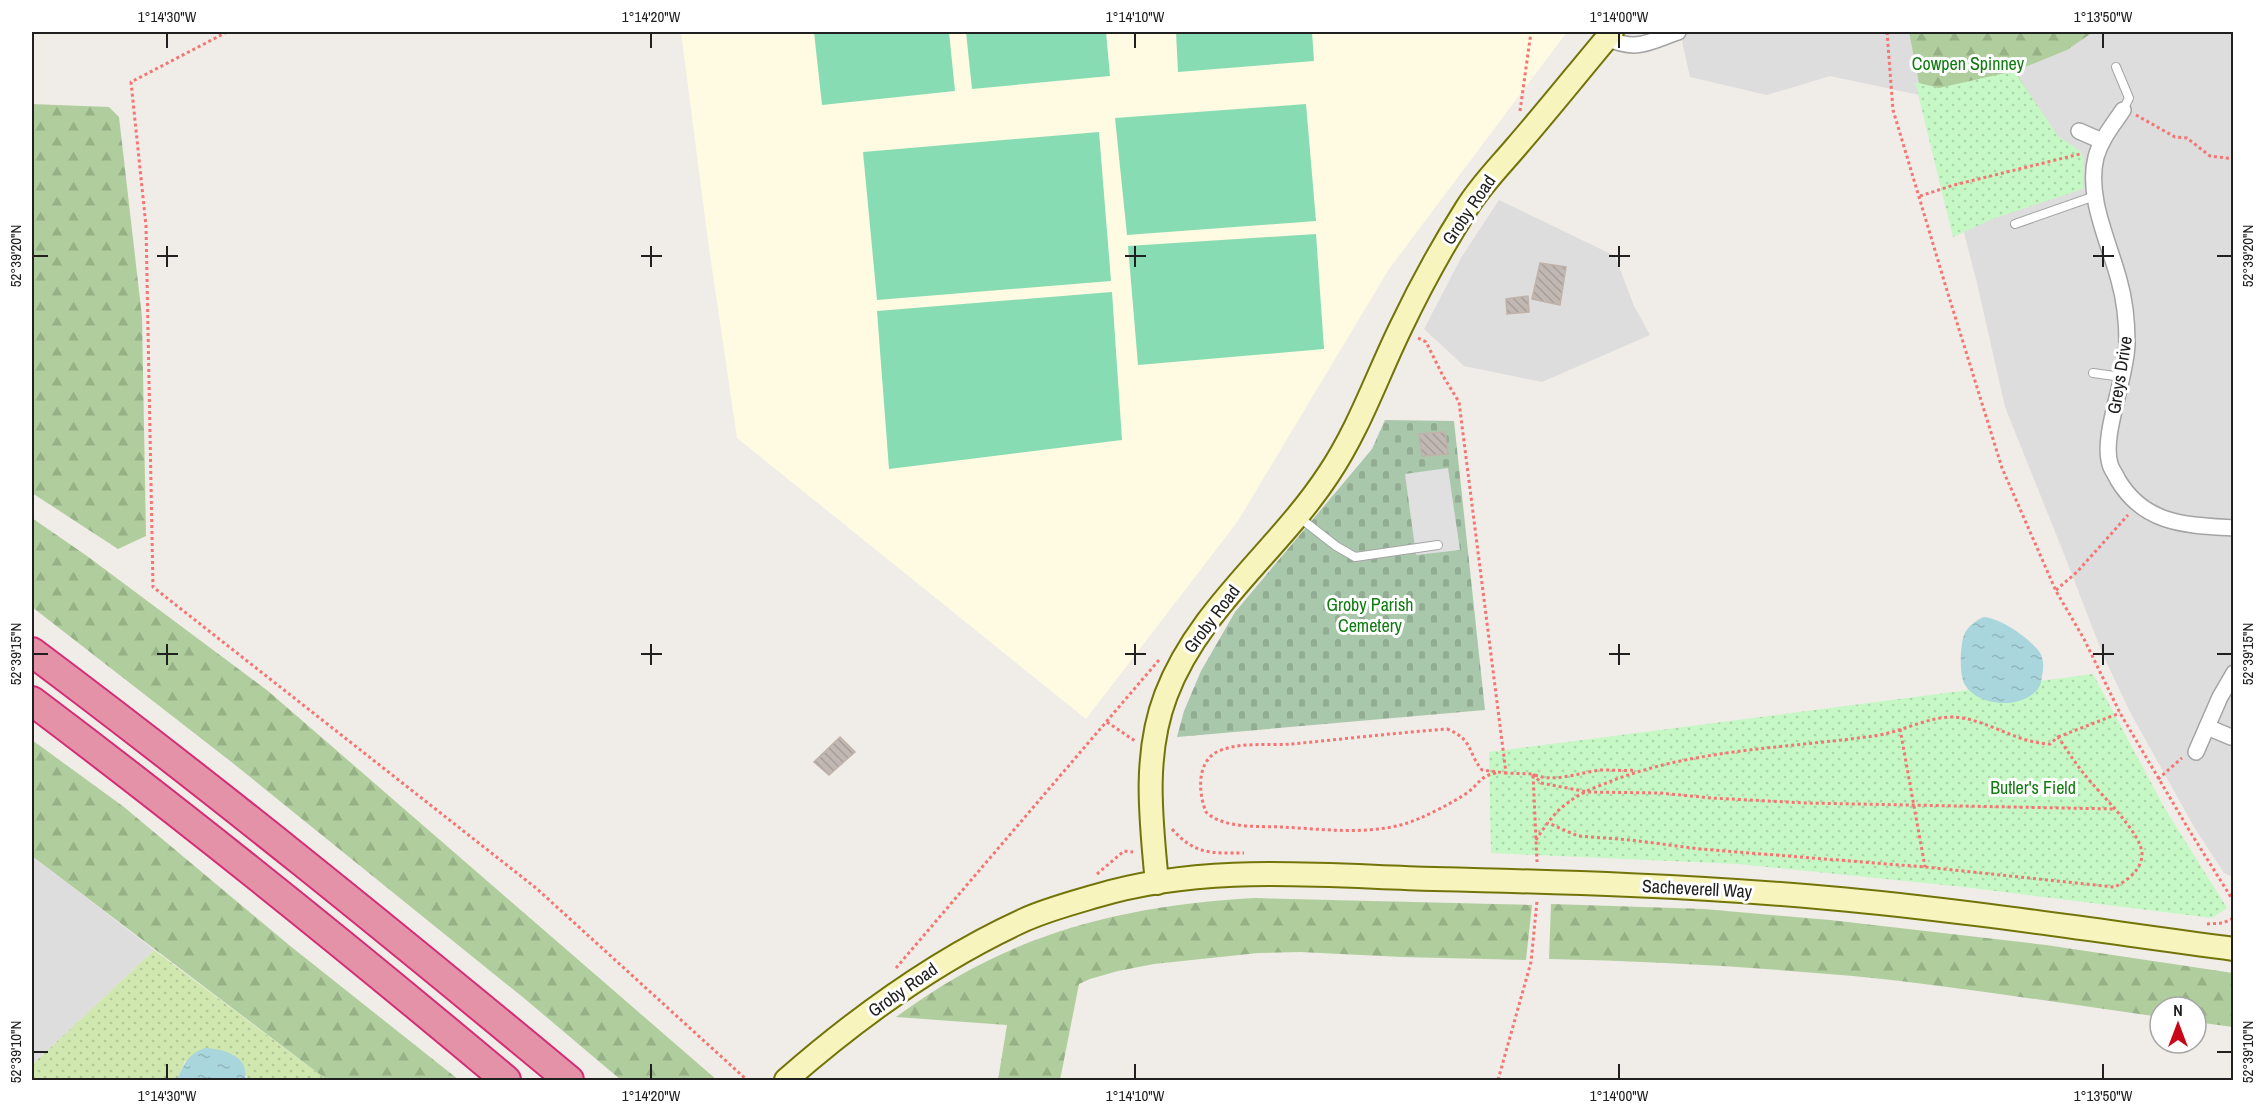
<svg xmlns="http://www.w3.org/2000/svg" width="2265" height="1112" font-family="'Archivo Narrow',sans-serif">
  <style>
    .residential { fill: #dedddd }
    .education { fill: #fefbe2 }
    .grass { fill: url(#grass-dots) }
    .forest { fill: url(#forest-firs) }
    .cemetery { fill: url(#cemetery-stones) }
    .park { fill: url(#park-dots) }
    .pitch { fill: #88dcb4 }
    .parking { fill: #e0e0e0 }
    .water { fill: url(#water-ripples) }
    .building { fill: url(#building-back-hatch); stroke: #c1b2a9; stroke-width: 1.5 }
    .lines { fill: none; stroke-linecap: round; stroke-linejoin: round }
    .lane-casing { stroke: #a4a4a4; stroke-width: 10 }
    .street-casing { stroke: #a4a4a4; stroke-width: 18 }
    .secondary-casing { stroke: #727409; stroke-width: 26 }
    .highway-casing { stroke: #d42d75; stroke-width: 32 }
    .path { stroke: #f47573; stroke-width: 3; stroke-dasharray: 3 3; stroke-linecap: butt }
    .lane { stroke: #fff; stroke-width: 8 }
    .street { stroke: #fff; stroke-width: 15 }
    .secondary { stroke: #f7f5bd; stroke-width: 22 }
    .highway { stroke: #e492a8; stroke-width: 28 }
    .ticks { fill: none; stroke: #202020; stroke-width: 2 }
    .labels { text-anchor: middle; stroke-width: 6; stroke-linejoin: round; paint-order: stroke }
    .park-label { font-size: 18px; fill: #107b10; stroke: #fff }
    .street-label { font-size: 18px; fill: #202020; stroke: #fff }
    .neatline { fill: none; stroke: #202020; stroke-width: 2 }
    .ticks-label { font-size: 15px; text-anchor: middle; fill: #202020 }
  </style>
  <defs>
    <pattern id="grass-dots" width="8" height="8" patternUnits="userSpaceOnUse" patternTransform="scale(1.5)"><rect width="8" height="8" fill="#d0e8af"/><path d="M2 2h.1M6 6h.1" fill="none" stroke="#b2c796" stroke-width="1.8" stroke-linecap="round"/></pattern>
    <pattern id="forest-firs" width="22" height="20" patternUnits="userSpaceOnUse" patternTransform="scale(1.5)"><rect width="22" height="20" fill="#b0ce9d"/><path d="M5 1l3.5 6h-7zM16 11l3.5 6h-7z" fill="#97b187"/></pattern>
    <pattern id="cemetery-stones" width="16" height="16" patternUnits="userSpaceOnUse" patternTransform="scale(1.5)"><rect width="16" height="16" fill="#a9c8ab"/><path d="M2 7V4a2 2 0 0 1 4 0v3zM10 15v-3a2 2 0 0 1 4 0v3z" fill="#91ac93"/></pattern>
    <pattern id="park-dots" width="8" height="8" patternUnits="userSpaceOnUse" patternTransform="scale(1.5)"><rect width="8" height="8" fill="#c6f8c6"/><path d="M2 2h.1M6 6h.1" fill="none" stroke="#aad4aa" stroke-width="1.8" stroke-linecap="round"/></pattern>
    <pattern id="water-ripples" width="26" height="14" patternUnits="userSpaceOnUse" patternTransform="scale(1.5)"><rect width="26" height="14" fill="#a9d5dc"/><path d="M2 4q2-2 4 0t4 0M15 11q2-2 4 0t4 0" fill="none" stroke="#91b7bc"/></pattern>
    <pattern id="building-back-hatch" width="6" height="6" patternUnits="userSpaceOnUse" patternTransform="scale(1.5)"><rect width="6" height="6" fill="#c1b8b3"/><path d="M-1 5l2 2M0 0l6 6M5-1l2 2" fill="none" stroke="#a69e9a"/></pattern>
  </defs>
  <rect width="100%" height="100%" fill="#f0ece7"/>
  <!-- residential -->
  <g class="residential">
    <polygon points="1680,32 2233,32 2233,877 2224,873 2194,827 2130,712 2103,655 2064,554 2005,407 1977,283 1929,97 1830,76 1767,95 1690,77"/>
    <polygon points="1499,200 1615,256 1634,306 1650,335 1542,382 1464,366 1424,329 1461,258"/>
    <polygon points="32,856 154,950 32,1065"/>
  </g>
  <!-- education -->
  <polygon class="education" points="681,32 1567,32 1389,269 1238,521 1086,719 737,438 708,241"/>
  <!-- grass -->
  <polygon class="grass" points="154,950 327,1080 245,1080 247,1076 185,1061 177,1080 32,1080 32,1065"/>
  <!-- forest -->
  <g class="forest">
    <polygon points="1909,32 2093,32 2067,50 2015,71 2040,111 1929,97 1919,83"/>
    <polygon points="32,104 109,107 119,117 142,317 146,536 118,549 32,493"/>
    <polygon points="32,518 87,556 268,691 717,1080 621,1080 525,999 234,764 32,607"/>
    <polygon points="32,740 124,807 289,945 459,1080 327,1080 32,856"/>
    <path d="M1255 898 1532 905 1526 960 1402 957 1300 952 1258 953 1154 964 1118 971 1090 979 1079 984 1060 1080H998L1007 1025 896 1017C1008 934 1118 906 1255 898Z"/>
    <path d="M1551 904 1704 909 1830 920 2046 945 2233 973V1027L2196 1022V1007H2160V1017C2058 1003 1956 986 1853 976 1752 967 1651 961 1549 959Z"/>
  </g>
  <!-- cemetery -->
  <polygon class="cemetery" points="1385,420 1454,421 1485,710 1177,737 1184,711 1201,671 1235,612 1372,449"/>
  <!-- park -->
  <g class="park">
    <polygon points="2014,71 2058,136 2080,151 2084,160 2083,189 1992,219 1953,237 1915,82 1939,88"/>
    <polygon points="2093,674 2164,807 2227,908 2212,918 1964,887 1738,864 1491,853 1489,752"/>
  </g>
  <!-- pitch -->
  <g class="pitch">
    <polygon points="814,32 949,32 955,91 822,105"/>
    <polygon points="966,32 1106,32 1110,76 972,89"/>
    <polygon points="1176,32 1312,32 1314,61 1178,72"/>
    <polygon points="1306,104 1316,221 1127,235 1115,118"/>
    <polygon points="1099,132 1111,281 877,300 863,152"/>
    <polygon points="1316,234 1324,349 1138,365 1128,246"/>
    <polygon points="1112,292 1122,440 889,469 877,311"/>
  </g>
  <!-- parking -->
  <polygon class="parking" points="1448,468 1460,550 1416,555 1405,474"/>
  <!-- water -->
  <g class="water">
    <path d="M1984 617C2002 619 2026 636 2038 650 2044 657 2044 668 2042 676 2041 683 2040 688 2035 692 2017 709 1978 706 1965 685 1959 675 1960 646 1964 635 1967 627 1976 620 1984 617Z"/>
    <path d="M205 1048C224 1049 250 1056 245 1080H177C184 1064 188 1054 205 1048Z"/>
  </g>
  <!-- building -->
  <g class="building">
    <polygon points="1540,263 1566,267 1560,305 1532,299"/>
    <polygon points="1528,296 1529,312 1507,314 1506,299"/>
    <polygon points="1445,432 1448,454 1422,456 1419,434"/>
    <polygon points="840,737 855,752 829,775 814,762"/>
  </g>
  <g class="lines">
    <!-- lane casing -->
    <g class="lane-casing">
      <g id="lane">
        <polyline points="2116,67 2129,98 2123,110"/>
        <polyline points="2015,224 2095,196"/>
        <polyline points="2093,373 2122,377"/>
        <polyline points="1300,518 1336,546 1355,557 1438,545"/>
      </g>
    </g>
    <!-- street casing -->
    <g class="street-casing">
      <g id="street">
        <path d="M1606 38C1638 52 1648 42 1678 32"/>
        <path d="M2123 110C2113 125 2101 139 2096 157 2086 197 2109 242 2119 280 2125 301 2127 322 2127 343 2127 377 2101 435 2110 464 2111 469 2116 475 2118 480 2145 525 2186 525 2234 528"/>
        <polyline points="2079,131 2102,141"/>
        <polyline points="2207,727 2231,737"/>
        <polyline points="2196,752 2220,697 2234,673"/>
      </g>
    </g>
    <!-- secondary casing -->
    <g class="secondary-casing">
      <g id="secondary">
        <path d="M1157 883C1151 820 1143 755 1166 695 1199 608 1278 551 1328 475 1359 429 1377 376 1401 327 1420 287 1442 247 1466 209 1480 186 1499 167 1516 147 1549 109 1580 70 1612 32"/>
        <path d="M786 1080C858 1017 936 960 1024 920 1046 910 1072 903 1096 896 1206 863 1321 876 1434 879 1565 882 1697 886 1828 898 1963 910 2098 931 2234 949"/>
      </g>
    </g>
    <!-- highway casing -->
    <g class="highway-casing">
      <g id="highway">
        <path d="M32 652C215 789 393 934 569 1080"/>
        <path d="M32 701C194 823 351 950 506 1080"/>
      </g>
    </g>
    <!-- path -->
    <g class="path">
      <polyline points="227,32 131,82 146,226 153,587 536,888 747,1080"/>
      <polyline points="1887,32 1893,110 1945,284 2002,468 2056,591 2084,639 2120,713 2189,830 2234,902"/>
      <polyline points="1520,111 1531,32"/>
      <polyline points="2136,115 2175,137 2187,138 2210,156 2234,159"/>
      <polyline points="1920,196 1954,185 2080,154"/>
      <polyline points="1418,338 1426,342 1443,376 1459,402 1506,773 1533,774 1537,862"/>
      <polyline points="2056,590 2077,572 2128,515"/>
      <polyline points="1107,722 1135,741"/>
      <polyline points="1900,729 1925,867"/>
      <polyline points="2058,737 2120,713"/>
      <path d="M1496 773C1480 776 1479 784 1467 793 1452 803 1434 812 1418 819 1376 837 1325 829 1281 827 1259 826 1224 829 1206 812 1199 795 1196 765 1215 753 1236 741 1268 746 1292 744 1343 739 1395 733 1447 729 1474 740 1467 752 1482 770L1506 773"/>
      <polyline points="1533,774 1541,783 1588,792 1660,793 1711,798 1806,803 2114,809"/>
      <path d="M1535 775C1555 783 1581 772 1601 770 1613 770 1624 771 1635 770"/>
      <polyline points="2158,779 2182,758"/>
      <path d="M1172 829C1195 855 1211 853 1244 853"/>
      <path d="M1536 840C1545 826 1555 811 1569 802 1581 792 1599 786 1614 780 1696 749 1787 748 1874 736 1898 733 1930 716 1954 717 1987 719 2016 743 2050 744L2058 737C2067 750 2075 763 2085 775 2098 792 2142 833 2142 854 2142 870 2126 882 2114 887L1925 867 1700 849 1631 840 1578 836 1548 823"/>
      <polyline points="1097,874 1124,851 1133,852"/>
      <polyline points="2207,924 2223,923 2234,918"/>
      <polyline points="896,968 1159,660"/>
      <polyline points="1498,1080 1531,962 1537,901"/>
    </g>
    <!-- lane -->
    <use href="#lane" class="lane"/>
    <!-- street -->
    <use href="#street" class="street"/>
    <!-- secondary -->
    <use href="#secondary" class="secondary"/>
    <!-- highway -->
    <use href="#highway" class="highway"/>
  </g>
  <!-- ticks -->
  <path class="ticks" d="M167 33V48M651 33V48M1135 33V48M1619 33V48M2103 33V48M167 246V267M651 246V267M1135 246V267M1619 246V267M2103 246V267M33 256H48M157 256H178M641 256H662M1125 256H1146M1609 256H1630M2093 256H2114M2217 256H2232M167 644V665M651 644V665M1135 644V665M1619 644V665M2103 644V665M33 654H48M157 654H178M641 654H662M1125 654H1146M1609 654H1630M2093 654H2114M2217 654H2232M33 1052H48M2217 1052H2232M167 1064V1079M651 1064V1079M1135 1064V1079M1619 1064V1079M2103 1064V1079"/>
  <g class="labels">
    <!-- park labels -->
    <g class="park-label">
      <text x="1968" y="70">Cowpen Spinney</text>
      <text x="1370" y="611">Groby Parish<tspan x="1370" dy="21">Cemetery</tspan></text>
      <text x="2033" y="794">Butler's Field</text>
    </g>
    <!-- street labels -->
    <g class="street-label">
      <text transform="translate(1469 210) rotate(-56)" y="6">Groby Road</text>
      <text transform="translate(2120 375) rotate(-81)" y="6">Greys Drive</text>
      <text transform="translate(1212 619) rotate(-53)" y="6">Groby Road</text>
      <text transform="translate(1697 889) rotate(3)" y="6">Sacheverell Way</text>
      <text transform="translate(903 990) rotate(-35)" y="6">Groby Road</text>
    </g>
  </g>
  <!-- border -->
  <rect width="2265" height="1112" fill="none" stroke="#ffffff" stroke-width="66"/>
  <!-- north arrow -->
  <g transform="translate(2178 1025)"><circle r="28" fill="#ffffff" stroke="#a6a6a6" stroke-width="1.5"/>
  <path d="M0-4.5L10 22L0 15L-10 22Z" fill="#c80819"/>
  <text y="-9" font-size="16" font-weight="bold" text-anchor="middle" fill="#202020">N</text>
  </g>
  <rect x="33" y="33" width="2199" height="1046" class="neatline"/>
  <g class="ticks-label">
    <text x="167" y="22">1°14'30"W</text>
    <text x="651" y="22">1°14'20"W</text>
    <text x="1135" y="22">1°14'10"W</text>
    <text x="1619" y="22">1°14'00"W</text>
    <text x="2103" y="22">1°13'50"W</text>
    <text transform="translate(16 256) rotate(-90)" y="5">52°39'20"N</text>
    <text transform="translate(2248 256) rotate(-90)" y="5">52°39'20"N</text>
    <text transform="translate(16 654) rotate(-90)" y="5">52°39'15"N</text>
    <text transform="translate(2248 654) rotate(-90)" y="5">52°39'15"N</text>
    <text transform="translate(16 1052) rotate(-90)" y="5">52°39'10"N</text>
    <text transform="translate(2248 1052) rotate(-90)" y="5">52°39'10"N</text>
    <text x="167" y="1101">1°14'30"W</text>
    <text x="651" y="1101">1°14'20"W</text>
    <text x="1135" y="1101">1°14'10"W</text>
    <text x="1619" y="1101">1°14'00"W</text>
    <text x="2103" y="1101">1°13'50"W</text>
  </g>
</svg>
